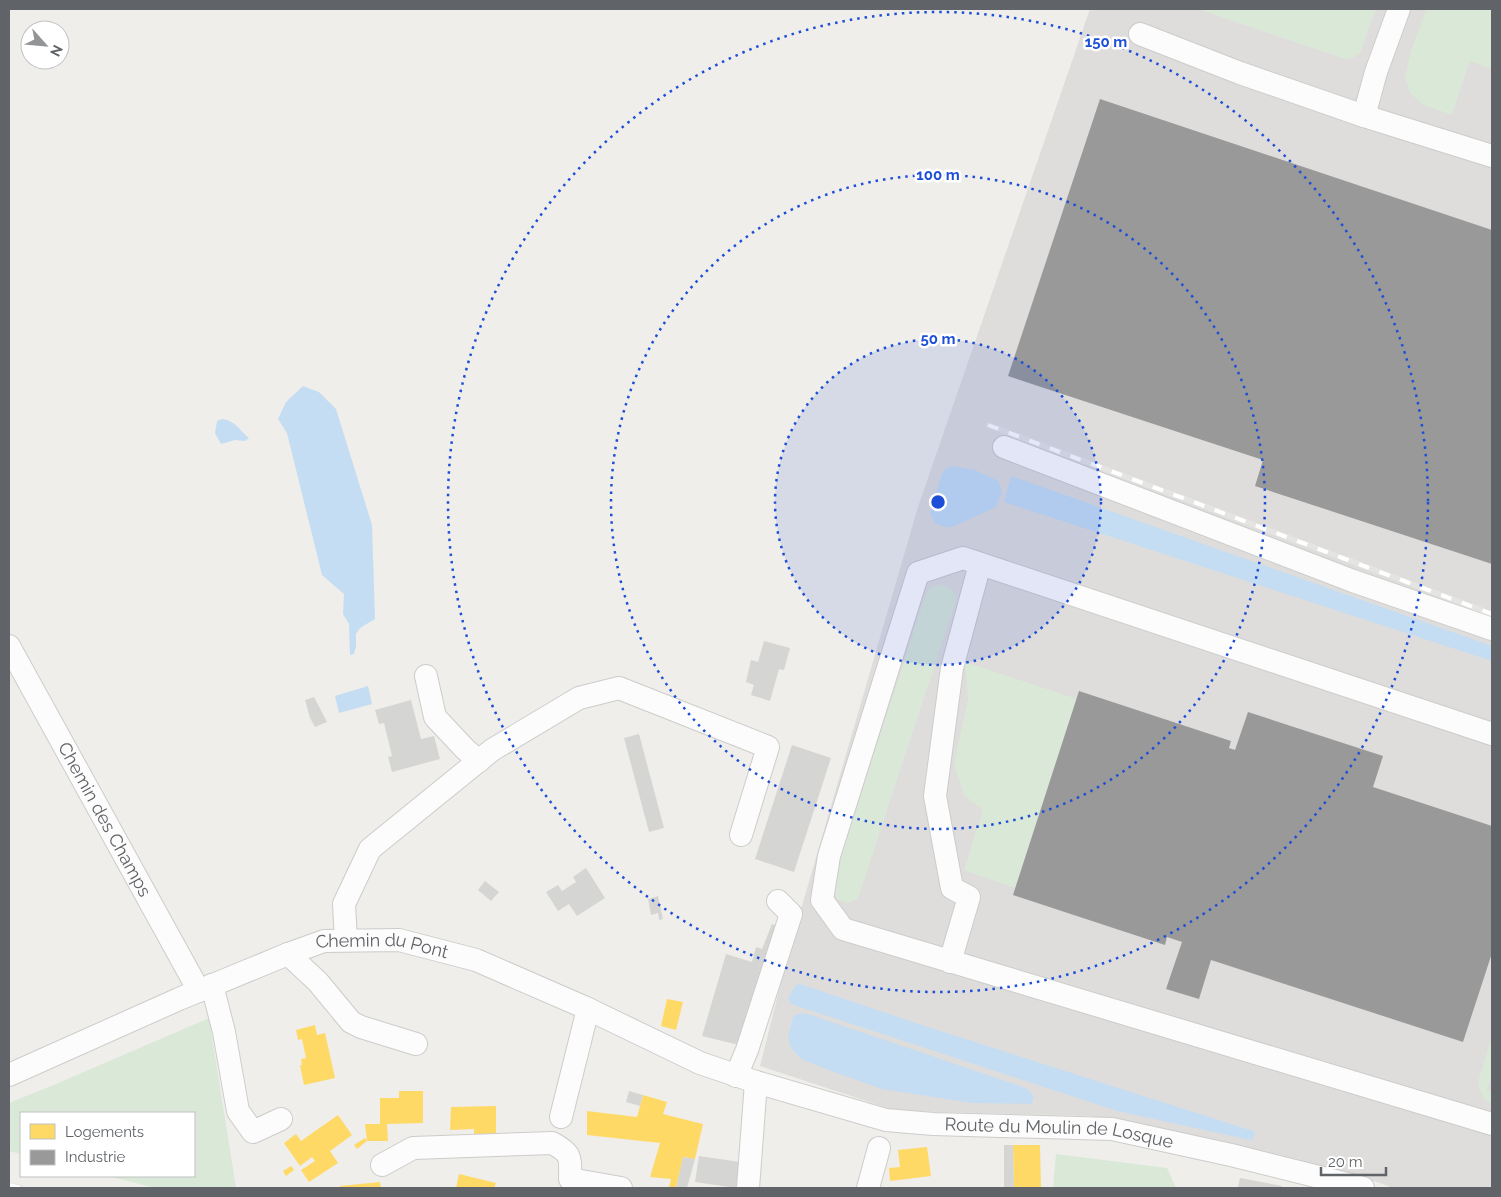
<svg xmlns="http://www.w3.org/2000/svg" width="1501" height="1197" font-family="Raleway,sans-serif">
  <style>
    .industrial { fill: #dedddb }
    .green { fill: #dae8d8 }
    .water { fill: #c5ddf2 }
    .homes { fill: #ffd966 }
    .industry { fill: #999 }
    .building { fill: #d5d5d3 }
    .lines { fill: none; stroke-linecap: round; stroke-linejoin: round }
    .minor-casing { stroke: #cccccb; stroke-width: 24 }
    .minor { stroke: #fdfcfc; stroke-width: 22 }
    .rail-casing { stroke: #e4e4e3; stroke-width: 5.5 }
    .rail { stroke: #fff; stroke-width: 4; stroke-dasharray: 11; stroke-linecap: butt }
    .ring { fill: none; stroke: #1d4ed8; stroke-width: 2.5; stroke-dasharray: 2.5 5 }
    .labels { text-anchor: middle; stroke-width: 5; stroke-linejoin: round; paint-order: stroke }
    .street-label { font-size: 18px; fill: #606367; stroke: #fff }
    .centre { fill: #1d4ed8; stroke: #fff; stroke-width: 2.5 }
    .ring-label { font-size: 15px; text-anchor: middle; font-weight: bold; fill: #1d4ed8; stroke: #fff; stroke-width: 5; stroke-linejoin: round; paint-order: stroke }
  </style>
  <rect width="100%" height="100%" fill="#efeeea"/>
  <!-- industrial -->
  <polygon class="industrial" points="1090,9 1492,9 1492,1188 1393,1188 1377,1182 1189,1135 1091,1116 897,1111 760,1066 790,947 918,507"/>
  <!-- green -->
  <g class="green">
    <polygon points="1198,9 1376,9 1360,53 1351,59 1342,58"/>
    <polygon points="1427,9 1492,9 1492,69 1470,61 1452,115 1422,104 1410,93 1405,78 1411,50"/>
    <polygon points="942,585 950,588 957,597 858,899 848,903 838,900 833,891 833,879 925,598 930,588"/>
    <polygon points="965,662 1077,699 1015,888 964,870 983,810 964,795 954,764 968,700"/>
    <polygon points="209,1018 236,1188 155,1188 108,1176 194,1176 194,1113 21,1113 21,1154 9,1151 9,1103 56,1084"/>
    <polygon points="1492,1035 1492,1073 1487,1090 1492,1092 1492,1104 1484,1098 1480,1090 1478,1082"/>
    <polygon points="1056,1154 1167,1168 1176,1188 1053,1188"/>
  </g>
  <!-- water -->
  <g class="water">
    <polygon points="303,386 319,392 336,409 372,525 375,619 360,628 356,634 356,646 354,654 350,655 349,624 343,614 344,594 322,575 287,433 278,419 286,402"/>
    <path d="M222 419C236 421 239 430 249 438L245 441 235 440 221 444 215 433 217 421Z"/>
    <polygon points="951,466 975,470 998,481 1002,492 996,507 952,527 945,527 934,523 930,512 943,471"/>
    <polygon points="1011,476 1492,646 1492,661 1004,502"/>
    <polygon points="368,686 372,704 339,713 335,696"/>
    <polygon points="800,984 931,1028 1253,1131 1255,1133 1253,1139 1250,1140 1117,1111 791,1004 788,999 795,986"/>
    <polygon points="805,1013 1026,1088 1034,1096 1032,1104 972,1103 882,1089 831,1071 801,1059 791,1048 788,1037 792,1020 794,1015"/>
  </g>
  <!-- homes -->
  <g class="homes">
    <polygon points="667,999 683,1002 676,1030 661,1026"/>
    <polygon points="315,1025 317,1035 325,1033 335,1078 304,1085 300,1065 302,1065 301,1059 306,1058 302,1039 298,1040 296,1030"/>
    <polygon points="399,1091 423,1091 423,1123 387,1124 388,1141 367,1141 357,1149 354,1145 365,1138 367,1141 365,1124 380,1124 380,1098 399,1098"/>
    <polygon points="643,1095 667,1102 663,1114 703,1124 695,1159 683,1157 676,1188 669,1188 671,1179 650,1177 660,1143 587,1135 587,1111 637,1117"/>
    <polygon points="496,1106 496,1135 474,1136 474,1129 450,1130 451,1107"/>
    <polygon points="338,1115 352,1135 330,1151 338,1163 309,1182 301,1170 315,1161 312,1157 300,1166 284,1143 296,1134 301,1141"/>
    <polygon points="1013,1145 1040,1145 1041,1188 1014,1188"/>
    <polygon points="927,1147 931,1176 890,1181 889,1168 900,1167 898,1150"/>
    <polygon points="291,1166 294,1170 286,1176 283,1171"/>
    <polygon points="459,1174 496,1183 494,1188 456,1188"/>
    <polygon points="380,1182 381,1188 340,1188 340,1186"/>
  </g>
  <!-- industry -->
  <g class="industry">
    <polygon points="1100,99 1492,230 1492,564 1255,486 1263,460 1008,376"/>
    <polygon points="1079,691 1231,741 1229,748 1235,750 1248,712 1383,756 1373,787 1492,826 1492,953 1463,1042 1211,960 1199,999 1166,989 1182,942 1167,937 1165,945 1013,895"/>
  </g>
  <!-- building -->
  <g class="building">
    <polygon points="764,641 790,648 784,670 779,669 770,701 751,695 754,685 746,682 751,660 758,662"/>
    <polygon points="314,697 327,722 315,727 310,718 305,700"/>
    <polygon points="411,700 421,739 434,736 440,759 392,772 388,757 392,756 384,723 379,724 375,710"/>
    <polygon points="639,734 664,828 649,832 624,738"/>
    <polygon points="792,745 831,758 794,872 755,859"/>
    <polygon points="586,868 605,898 577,916 569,904 558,911 546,892 558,885 562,891 576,882 573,877"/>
    <polygon points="485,881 499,892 491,901 478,890"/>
    <polygon points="658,896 663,919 659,920 658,913 651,915 648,899"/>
    <polygon points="772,924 784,929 739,1045 702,1036 726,954 752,962 756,947 762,949"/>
    <polygon points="629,1091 643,1095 640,1106 626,1102"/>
    <polygon points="1004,1145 1013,1145 1014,1188 1004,1188"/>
    <polygon points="699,1156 740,1162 736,1188 695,1182"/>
    <polygon points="683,1157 695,1159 687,1188 676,1188"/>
    <polygon points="1240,1178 1282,1186 1281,1188 1238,1188"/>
  </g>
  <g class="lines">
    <!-- minor casing -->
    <g class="minor-casing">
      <g id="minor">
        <polyline points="1399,9 1376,72 1364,116 1492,156"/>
        <polyline points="1140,34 1240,73 1364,116"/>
        <polyline points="1004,447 1353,581 1492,629"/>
        <path id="s1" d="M9 646 199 991"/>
        <polyline points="426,676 435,717 465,749 479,761"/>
        <polyline points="1492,734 963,558 918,573 829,856 822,900 843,929 1492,1124"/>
        <polyline points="346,940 344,904 370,849 492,750 579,698 619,688 768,747 741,835"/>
        <polyline points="288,954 318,982 351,1022 361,1027 416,1044"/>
        <polyline points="950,962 969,897 952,888 935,796 952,668 980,564"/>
        <polyline points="212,985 224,1032 238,1111 253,1132 281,1119"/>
        <path id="s2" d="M9 1075 179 999 288 954 324 941 399 940 476 960 584 1007 700 1063 756 1082 886 1120 933 1124 1112 1129 1231 1155 1363 1188"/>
        <polyline points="736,1076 747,1050 791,914 778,901"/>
        <polyline points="561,1117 588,1009"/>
        <path d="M382 1165 413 1148 552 1143C573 1154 570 1158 570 1179L621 1188"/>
        <polyline points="748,1188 756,1082"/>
        <polyline points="868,1188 879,1148"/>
      </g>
    </g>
    <!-- minor -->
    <use href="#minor" class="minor"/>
    <!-- rail casing -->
    <g class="rail-casing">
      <g id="rail">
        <polyline points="988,425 1492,614"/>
        <polyline points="9,1185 21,1188"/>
      </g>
    </g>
    <!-- rail -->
    <use href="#rail" class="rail"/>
  </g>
  <!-- distance rings -->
  <circle cx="938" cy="502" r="163" fill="#1d4ed8" fill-opacity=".12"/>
  <g class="ring">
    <circle cx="938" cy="502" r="163"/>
    <circle cx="938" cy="502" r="327"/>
    <circle cx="938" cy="502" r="490"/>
  </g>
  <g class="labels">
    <!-- street labels -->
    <g class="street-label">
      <text dy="6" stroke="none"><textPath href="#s1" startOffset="198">Chemin des Champs</textPath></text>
      <text dy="6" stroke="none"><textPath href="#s2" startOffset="401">Chemin du Pont</textPath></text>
      <text dy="6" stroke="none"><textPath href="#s2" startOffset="1112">Route du Moulin de Losque</textPath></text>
    </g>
  </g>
  <circle cx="938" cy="502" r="8" class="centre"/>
  <g class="ring-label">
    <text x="1106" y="47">150 m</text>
    <text x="938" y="180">100 m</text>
    <text x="938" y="344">50 m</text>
  </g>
  <!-- border -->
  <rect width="1501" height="1197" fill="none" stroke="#606367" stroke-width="20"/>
  <!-- legend -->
  <rect x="20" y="1112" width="175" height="65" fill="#ffffff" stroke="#bfc1c2"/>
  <rect x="30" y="1124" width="25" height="15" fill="#ffd966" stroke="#bfc1c2"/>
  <text x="65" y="1137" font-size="15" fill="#606367">Logements</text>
  <rect x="30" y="1150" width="25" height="15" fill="#999999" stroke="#bfc1c2"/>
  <text x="65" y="1162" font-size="15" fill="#606367">Industrie</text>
  <!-- north arrow -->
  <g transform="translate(45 45) rotate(117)"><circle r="24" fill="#ffffff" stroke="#bfc1c2"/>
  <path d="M0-4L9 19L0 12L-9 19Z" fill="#929495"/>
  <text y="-8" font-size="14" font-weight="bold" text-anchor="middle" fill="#606367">N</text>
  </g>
  <!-- scale -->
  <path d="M1321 1167v8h65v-8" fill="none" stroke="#606367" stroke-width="2.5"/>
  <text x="1328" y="1167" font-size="15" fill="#606367" stroke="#ffffff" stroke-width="4" paint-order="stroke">20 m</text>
</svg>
